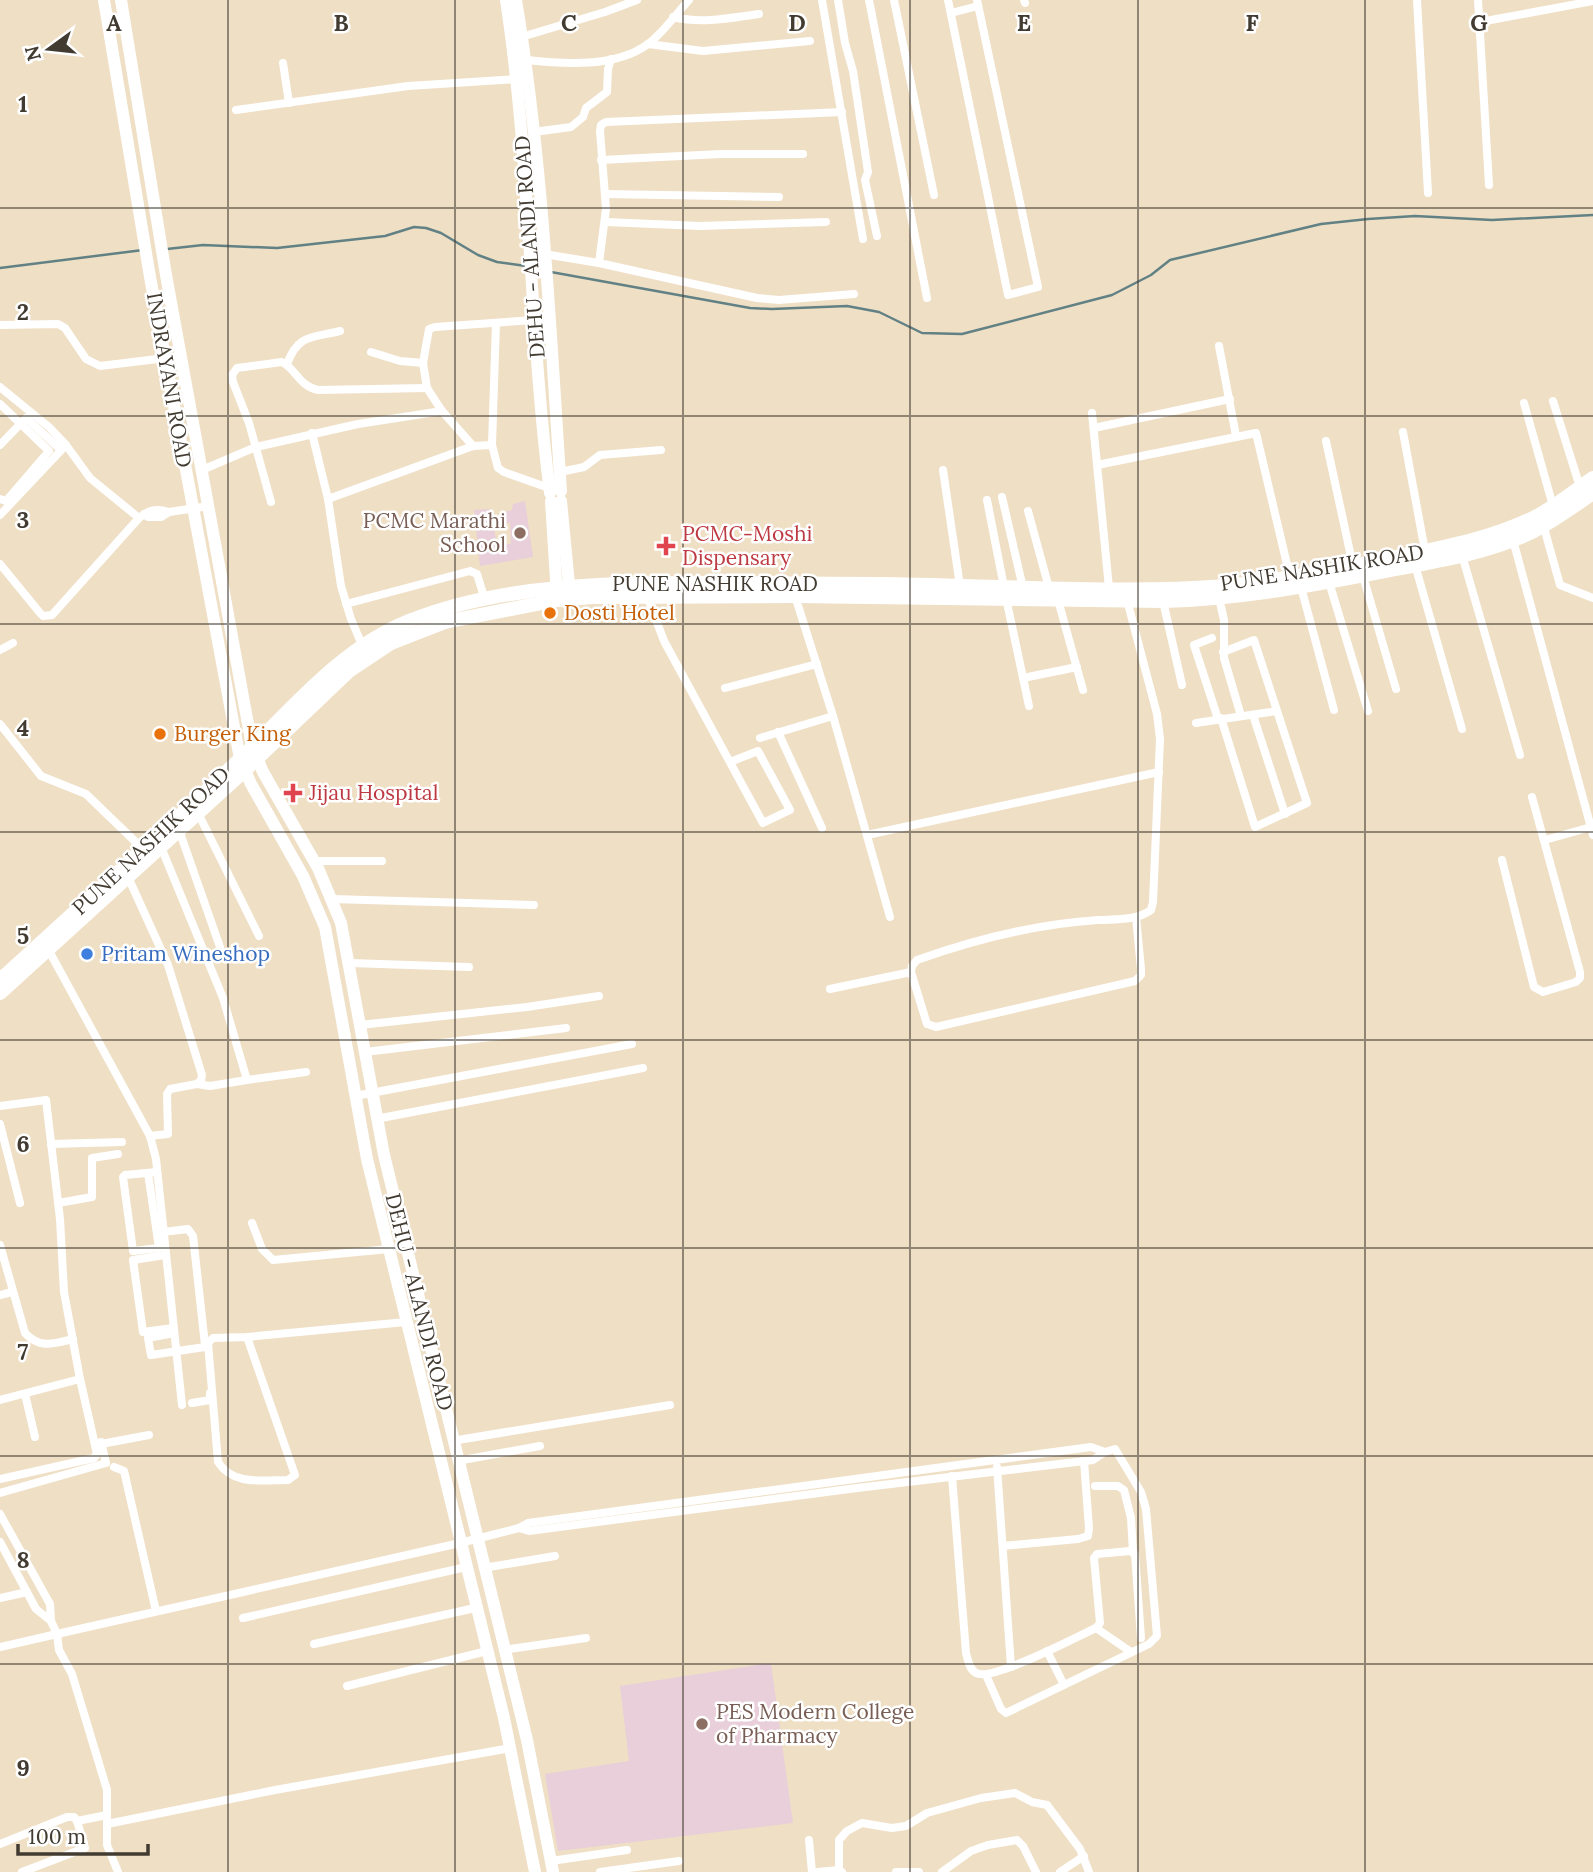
<svg xmlns="http://www.w3.org/2000/svg" width="1593" height="1872" font-family="Lora,serif">
  <style>
    .education { fill: #e8cfd9 }
    .lines { fill: none; stroke-linecap: round; stroke-linejoin: round }
    .stream { stroke: #628184; stroke-width: 2.5 }
    .minor { stroke: #fff; stroke-width: 8 }
    .primary { stroke: #fff; stroke-width: 12 }
    .trunk { stroke: #fff; stroke-width: 14 }
    .grid { fill: none; stroke: #423b31; stroke-width: 2; stroke-opacity: 0.55 }
    .education-dot { fill: #8d6e63; stroke: #fff; stroke-width: 2.5 }
    .health-dot { fill: #e0444e; stroke: #fff; stroke-width: 2.5 }
    .food-dot { fill: #e8710a; stroke: #fff; stroke-width: 2.5 }
    .shop-dot { fill: #3f7fe0; stroke: #fff; stroke-width: 2.5 }
    .labels { text-anchor: middle; stroke-width: 5; stroke-linejoin: round; paint-order: stroke }
    .street-label { font-size: 21px; fill: #423b31; stroke: #fff }
    .education-label { font-size: 21px; fill: #785e54; stroke: #fff; text-anchor: end }
    .health-label { font-size: 21px; fill: #be3a42; stroke: #fff; text-anchor: start }
    .food-label { font-size: 21px; fill: #c56008; stroke: #fff; text-anchor: start }
    .shop-label { font-size: 21px; fill: #366cbe; stroke: #fff; text-anchor: start }
    .grid-label { font-size: 23px; text-anchor: middle; font-weight: bold; fill: #423b31; stroke: #fff; stroke-width: 5; stroke-linejoin: round; paint-order: stroke }
  </style>
  <rect width="100%" height="100%" fill="#efdfc5"/>
  <!-- education -->
  <g class="education">
    <polygon points="525,501 533,557 480,566 474,510 490,509 497,544 511,544 510,523 506,523 505,512 512,510 513,504"/>
    <polygon points="771,1663 793,1823 558,1851 545,1774 629,1761 620,1686"/>
  </g>
  <g class="lines">
    <!-- stream -->
    <g class="stream">
      <polyline points="167,249 203,245 277,248 385,236 414,227 426,228 441,233 478,255 497,262 526,266"/>
      <polyline points="0,268 143,250"/>
      <polyline points="551,272 750,308 772,309 847,306 879,312 922,333 962,334 1112,295 1151,275 1170,260 1321,224 1368,219 1415,216 1492,220 1593,215"/>
    </g>
    <!-- minor -->
    <g class="minor">
      <polyline points="822,0 863,239"/>
      <polyline points="838,0 845,43 853,71 868,172 865,180 877,236"/>
      <polyline points="869,0 927,298"/>
      <polyline points="894,0 934,195"/>
      <polyline points="948,0 1008,295 1038,287 977,0"/>
      <polyline points="1024,0 1025,3"/>
      <polyline points="1417,0 1428,193"/>
      <polyline points="1478,0 1489,185"/>
      <polyline points="951,13 978,6"/>
      <path d="M673 17C702 24 730 18 759 14"/>
      <polyline points="1480,22 1593,1"/>
      <polyline points="518,38 605,12 637,0"/>
      <polyline points="648,44 703,51 810,41"/>
      <path d="M526 60C563 64 616 68 648 44 663 33 676 14 689 0"/>
      <polyline points="283,63 289,103"/>
      <polyline points="236,110 408,86 518,79"/>
      <polyline points="842,112 606,122 601,125 600,131 606,209 599,263 757,298 779,300 854,294"/>
      <polyline points="534,132 571,127 583,117 586,108 607,92 608,69 611,59"/>
      <polyline points="601,160 721,154 803,154"/>
      <polyline points="605,194 779,197"/>
      <polyline points="606,222 700,226 826,222"/>
      <polyline points="544,254 599,263"/>
      <polyline points="0,325 58,324 65,328 86,359 100,366 182,356"/>
      <polyline points="1219,346 1236,436"/>
      <polyline points="371,352 400,361 423,363 427,388 442,411"/>
      <polyline points="423,363 429,329 435,327 534,320"/>
      <path d="M287 364C298 334 312 338 340 331"/>
      <path d="M0 387 49 427 66 445 90 478 139 518C149 510 156 508 169 512"/>
      <polyline points="1553,401 1580,487"/>
      <polyline points="1524,403 1553,506"/>
      <polyline points="0,404 49,451 6,501 0,499"/>
      <polyline points="1092,413 1109,588"/>
      <polyline points="1094,428 1230,399"/>
      <polyline points="1403,432 1425,551"/>
      <polyline points="312,433 328,499"/>
      <polyline points="1326,441 1353,566"/>
      <polyline points="0,445 26,418 61,450"/>
      <polyline points="492,445 496,323"/>
      <polyline points="1097,465 1256,433 1290,577"/>
      <polyline points="202,470 256,447 358,424 442,411 473,446"/>
      <polyline points="943,470 960,586"/>
      <polyline points="560,472 584,467 600,455 661,450"/>
      <polyline points="1002,497 1023,588"/>
      <polyline points="987,500 1004,587"/>
      <path d="M271 502 249 423 233 382 232 375 237 368 282 362C296 369 300 387 318 390L427 388"/>
      <polyline points="1028,511 1049,588"/>
      <polyline points="144,514 148,517 161,517 169,512 209,506"/>
      <polyline points="0,515 66,445"/>
      <polyline points="1543,524 1560,585 1593,598"/>
      <polyline points="1513,540 1593,835"/>
      <polyline points="1462,555 1520,755"/>
      <polyline points="0,564 40,613 43,616 52,615 139,518"/>
      <polyline points="1415,565 1462,729"/>
      <polyline points="1363,576 1396,689"/>
      <polyline points="1329,582 1368,711"/>
      <polyline points="1301,587 1334,710"/>
      <polyline points="647,596 664,641 763,823 790,810 758,751 730,762"/>
      <polyline points="795,596 833,716 890,917"/>
      <polyline points="1006,598 1029,706"/>
      <polyline points="1219,598 1224,620 1224,658 1241,716"/>
      <polyline points="1058,600 1083,690"/>
      <path d="M1127 600 1157 714 1160 739 1153 902 1151 910C1136 921 1115 919 1098 920 1036 924 976 939 917 960L912 966 911 972 927 1024 936 1027 1135 981 1141 975V969L1136 917"/>
      <polyline points="1163,601 1182,685"/>
      <polyline points="346,604 470,571 477,574 485,600"/>
      <polyline points="1212,638 1194,645 1218,719"/>
      <polyline points="362,645 351,619 341,586 328,499 473,446 492,445 498,468 504,472 549,488"/>
      <polyline points="0,650 13,643"/>
      <polyline points="1023,678 1077,667"/>
      <polyline points="725,688 817,664"/>
      <polyline points="1253,715 1285,814"/>
      <polyline points="1221,718 1255,827 1307,803 1254,640 1223,652"/>
      <polyline points="1196,723 1277,711"/>
      <polyline points="0,724 41,776 86,794 143,849"/>
      <polyline points="778,732 822,828"/>
      <polyline points="760,738 833,716"/>
      <polyline points="198,813 259,936"/>
      <polyline points="179,830 220,947"/>
      <polyline points="867,835 1159,772"/>
      <polyline points="1545,840 1591,827"/>
      <polyline points="161,847 223,998 247,1080 210,1086 197,1084"/>
      <polyline points="1502,860 1534,987 1543,992 1576,982 1580,978 1580,972 1532,797"/>
      <polyline points="314,861 382,861"/>
      <polyline points="128,877 168,965 202,1075 201,1080 197,1084 170,1089 167,1094 168,1134 150,1136"/>
      <polyline points="332,899 534,905"/>
      <polyline points="48,949 150,1136 156,1159 182,1405"/>
      <polyline points="350,963 469,967"/>
      <polyline points="830,989 911,972"/>
      <polyline points="360,1025 527,1007 599,996"/>
      <polyline points="365,1052 566,1028"/>
      <polyline points="247,1080 306,1072"/>
      <polyline points="355,1096 632,1044"/>
      <polyline points="0,1106 46,1100 60,1219 64,1292 80,1379 97,1454 94,1458 0,1479"/>
      <polyline points="376,1119 643,1068"/>
      <polyline points="0,1124 20,1203"/>
      <polyline points="51,1144 122,1142"/>
      <polyline points="148,1173 159,1248 133,1251 123,1177 125,1175 157,1172"/>
      <polyline points="58,1203 92,1197 92,1158 118,1154"/>
      <polyline points="252,1223 262,1249 273,1260 389,1249"/>
      <polyline points="163,1232 188,1229 193,1236 205,1345"/>
      <path d="M0 1245 25 1333C40 1349 53 1344 73 1339"/>
      <polyline points="165,1255 133,1260 143,1332 173,1328"/>
      <polyline points="0,1295 12,1292"/>
      <polyline points="174,1333 148,1338 151,1355 205,1347"/>
      <path d="M247 1337 213 1338 208 1343 218 1462C233 1486 263 1480 288 1480L295 1475 247 1337 406 1322"/>
      <polyline points="25,1394 35,1437"/>
      <polyline points="0,1400 80,1379"/>
      <polyline points="192,1403 210,1400 210,1393"/>
      <polyline points="452,1441 670,1405"/>
      <polyline points="101,1444 149,1435"/>
      <polyline points="457,1461 540,1446"/>
      <polyline points="114,1467 124,1471 156,1611"/>
      <polyline points="997,1467 1011,1667"/>
      <path d="M952 1476 966 1653C968 1660 969 1669 976 1673 992 1682 1076 1637 1096 1628L1100 1623 1094 1558 1097 1554 1130 1551 1135 1554 1141 1638"/>
      <polyline points="1095,1486 1118,1486 1124,1490 1131,1518 1133,1552"/>
      <polyline points="0,1493 106,1463 101,1442"/>
      <polyline points="0,1514 50,1604 51,1621 57,1634 460,1543 519,1528 528,1523 1091,1447 1105,1452"/>
      <polyline points="519,1528 529,1531 857,1488 1093,1460 1105,1452 1115,1449 1141,1492 1146,1509 1157,1636 1149,1644 1006,1713 1001,1709 986,1675"/>
      <polyline points="0,1542 36,1609 51,1621"/>
      <polyline points="1003,1546 1078,1539 1088,1536 1089,1528 1084,1461"/>
      <polyline points="483,1568 555,1556"/>
      <polyline points="0,1598 27,1592"/>
      <polyline points="243,1618 466,1567"/>
      <polyline points="1096,1628 1131,1652"/>
      <polyline points="314,1644 475,1608"/>
      <polyline points="0,1647 57,1634 59,1650 72,1674 107,1790 107,1845 118,1872"/>
      <polyline points="503,1650 586,1638"/>
      <polyline points="1047,1651 1064,1685"/>
      <polyline points="347,1686 487,1651"/>
      <polyline points="107,1824 275,1790 511,1748"/>
      <polyline points="809,1840 812,1872"/>
      <polyline points="0,1844 67,1817 74,1817 77,1821"/>
      <polyline points="551,1861 627,1850"/>
      <polyline points="839,1870 839,1840 847,1831 862,1823 892,1828 906,1826 927,1813 981,1798 1015,1793 1032,1802 1047,1805 1080,1849 1089,1872"/>
      <polyline points="22,1872 85,1848 77,1821 107,1815"/>
      <polyline points="600,1872 679,1861"/>
      <polyline points="818,1872 839,1870 842,1872"/>
      <polyline points="896,1872 919,1872"/>
      <polyline points="942,1872 971,1851 988,1845 1017,1840 1023,1846 1036,1872"/>
      <polyline points="1060,1872 1084,1856"/>
    </g>
    <!-- primary -->
    <g class="primary">
      <polyline points="104,0 150,277 240,759 251,784 303,876 325,927 367,1159 504,1718 535,1872"/>
      <polyline points="121,0 166,275 252,746 263,772 318,868 341,923 384,1155 527,1740 553,1872"/>
      <path d="M506 0C531 164 529 329 550 493"/>
      <path d="M516 0C543 162 550 327 561 491"/>
      <polyline points="551,501 557,596"/>
      <polyline points="561,501 570,595"/>
    </g>
    <!-- trunk -->
    <g class="trunk">
      <path d="M0 980C80 907 161 834 240 759 293 708 340 649 409 621 509 581 626 583 732 583 808 584 885 583 961 586 1049 588 1138 593 1226 586 1278 581 1330 570 1382 560 1434 549 1486 541 1535 517 1555 507 1574 491 1593 478"/>
      <path d="M0 993 244 771 349 671 391 643 445 622 557 600 592 597 795 596 1163 601C1240 599 1315 585 1391 570 1438 561 1486 553 1530 533 1552 522 1573 507 1593 493"/>
    </g>
  </g>
  <!-- grid -->
  <path class="grid" d="M228 0V1872M455 0V1872M683 0V1872M910 0V1872M1138 0V1872M1365 0V1872M0 208H1593M0 416H1593M0 624H1593M0 832H1593M0 1040H1593M0 1248H1593M0 1456H1593M0 1664H1593"/>
  <!-- markers -->
  <g class="education-dot">
    <circle cx="520" cy="533" r="7"/>
    <circle cx="702" cy="1724" r="7"/>
  </g>
  <g class="health-dot">
    <path d="M662.5 535.5h7v7h7v7h-7v7h-7v-7h-7v-7h7z"/>
    <path d="M289.5 782.5h7v7h7v7h-7v7h-7v-7h-7v-7h7z"/>
  </g>
  <g class="food-dot">
    <circle cx="550" cy="613" r="7"/>
    <circle cx="160" cy="734" r="7"/>
  </g>
  <circle class="shop-dot" cx="87" cy="954" r="7"/>
  <g class="labels">
    <!-- street labels -->
    <g class="street-label">
      <text transform="translate(530 247) rotate(-94)" y="7">DEHU - ALANDI ROAD</text>
      <text transform="translate(169 380) rotate(80)" y="7">INDRAYANI ROAD</text>
      <text transform="translate(1322 568) rotate(-9)" y="7">PUNE NASHIK ROAD</text>
      <text x="715" y="591">PUNE NASHIK ROAD</text>
      <text transform="translate(151 841) rotate(-43)" y="7">PUNE NASHIK ROAD</text>
      <text transform="translate(419 1302) rotate(76)" y="7">DEHU - ALANDI ROAD</text>
    </g>
    <!-- education labels -->
    <g class="education-label">
      <text x="506" y="528">PCMC Marathi<tspan x="506" dy="24">School</tspan></text>
      <text x="716" y="1719" text-anchor="start">PES Modern College<tspan x="716" dy="24">of Pharmacy</tspan></text>
    </g>
    <!-- health labels -->
    <g class="health-label">
      <text x="682" y="541">PCMC-Moshi<tspan x="682" dy="24">Dispensary</tspan></text>
      <text x="309" y="800">Jijau Hospital</text>
    </g>
    <!-- food labels -->
    <g class="food-label">
      <text x="564" y="620">Dosti Hotel</text>
      <text x="174" y="741">Burger King</text>
    </g>
    <!-- shop labels -->
    <g class="shop-label">
      <text x="101" y="961">Pritam Wineshop</text>
    </g>
  </g>
  <g class="grid-label">
    <text x="114" y="31">A</text>
    <text x="341" y="31">B</text>
    <text x="569" y="31">C</text>
    <text x="797" y="31">D</text>
    <text x="1024" y="31">E</text>
    <text x="1252" y="31">F</text>
    <text x="1479" y="31">G</text>
    <text x="23" y="112">1</text>
    <text x="23" y="320">2</text>
    <text x="23" y="528">3</text>
    <text x="23" y="736">4</text>
    <text x="23" y="944">5</text>
    <text x="23" y="1152">6</text>
    <text x="23" y="1360">7</text>
    <text x="23" y="1568">8</text>
    <text x="23" y="1776">9</text>
  </g>
  <!-- north arrow -->
  <g transform="translate(49 49) rotate(255)" stroke="#ffffff" stroke-width="5" paint-order="stroke">
  <path d="M0-5L12 26L0 18L-12 26Z" fill="#423b31"/>
  <text y="-10" font-size="19" font-weight="bold" text-anchor="middle" fill="#423b31">N</text>
  </g>
  <!-- scale -->
  <path d="M18 1844v10h130v-10" fill="none" stroke="#423b31" stroke-width="3.5"/>
  <text x="28" y="1844" font-size="21" fill="#423b31" stroke="#ffffff" stroke-width="5" paint-order="stroke">100 m</text>
</svg>
